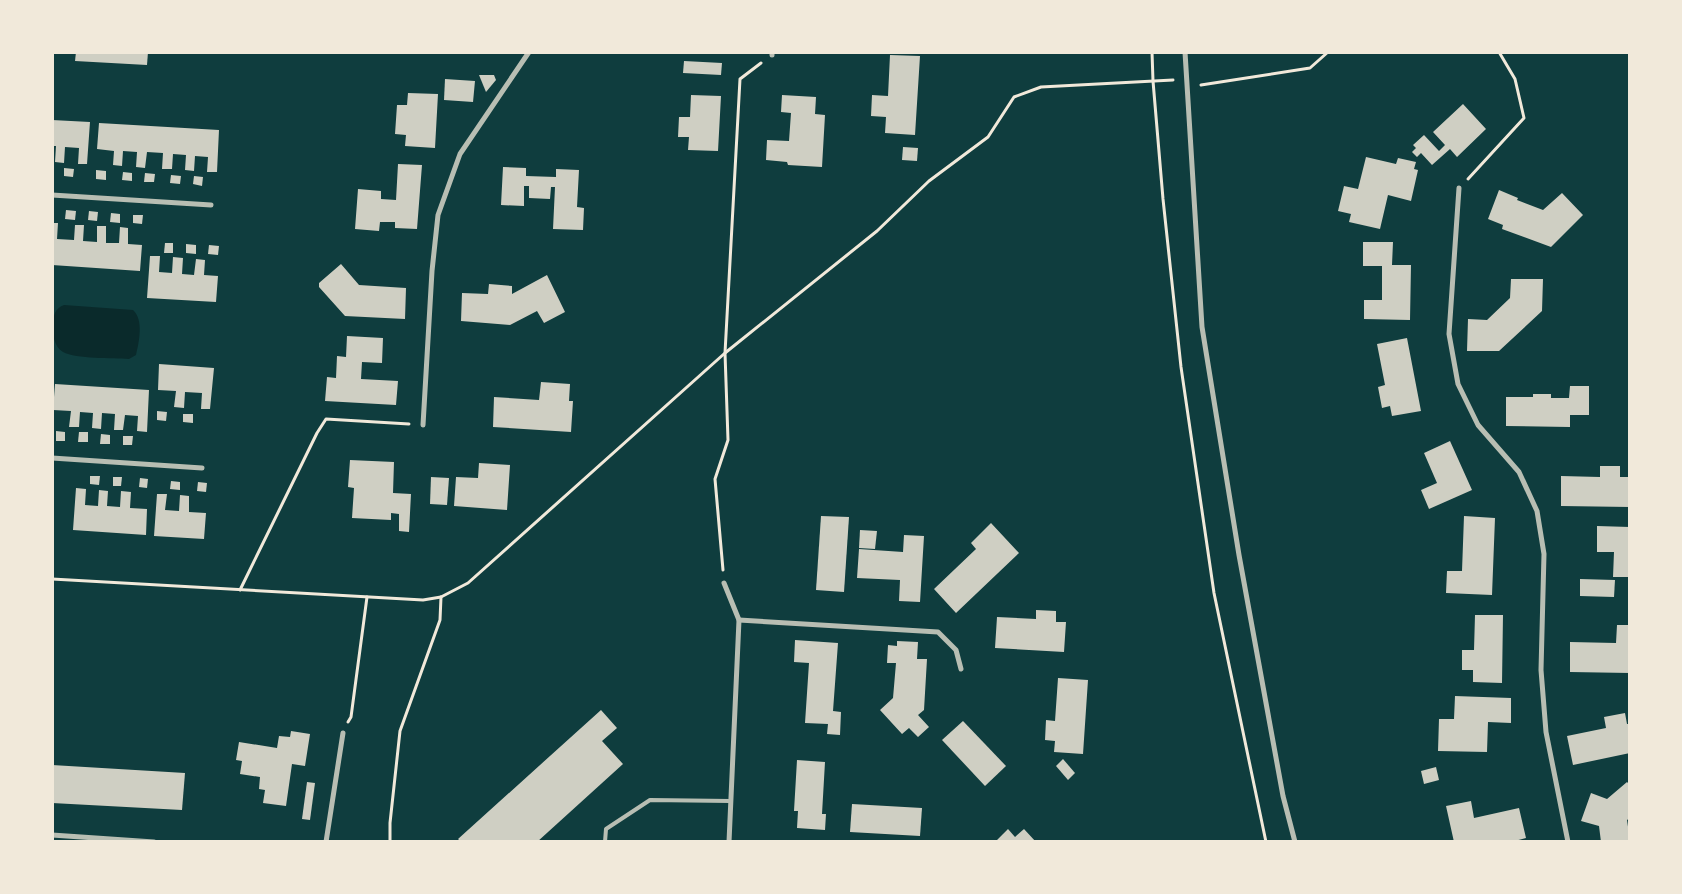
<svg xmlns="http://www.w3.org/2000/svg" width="1682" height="894" font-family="Rubik,sans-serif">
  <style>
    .water { fill: #0a2a2b }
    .building { fill: #cfcfc3 }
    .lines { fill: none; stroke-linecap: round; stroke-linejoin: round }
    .path { stroke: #f1e9da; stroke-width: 3 }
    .service { stroke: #b8beb3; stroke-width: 4 }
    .minor { stroke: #b8beb3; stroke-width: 5 }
  </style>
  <rect width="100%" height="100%" fill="#0f3d3e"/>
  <!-- water -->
  <path class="water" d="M64 305 133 310C144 320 139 342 136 355L129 359C113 358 76 359 63 352 54 347 52 333 53 324 54 315 54 309 64 305Z"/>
  <!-- building -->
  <g class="building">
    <polygon points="76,52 148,52 147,65 75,61"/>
    <polygon points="890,55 920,56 915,135 885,133 886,117 871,116 872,95 888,96"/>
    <polygon points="684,61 722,63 721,75 683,73"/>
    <polygon points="479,75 494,75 496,80 486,92"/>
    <polygon points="445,79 475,81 473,102 444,100"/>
    <polygon points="408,93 438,94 435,148 405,146 406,135 395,134 397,105 407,105"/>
    <polygon points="691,95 721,96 718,151 688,150 689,137 678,137 679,117 690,117"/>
    <polygon points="782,95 816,97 815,114 825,115 822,167 788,165 787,162 766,160 767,140 789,141 791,113 781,112"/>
    <polygon points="1463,104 1486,129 1457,157 1450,149 1432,165 1421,153 1417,157 1412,152 1416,148 1413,145 1424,135 1439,151 1445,145 1433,132"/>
    <polygon points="52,120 90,122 87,164 78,164 79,148 65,147 64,163 55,162 56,146 52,146"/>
    <polygon points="99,123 219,130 217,172 207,172 208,157 195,156 194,171 185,170 186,155 173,154 172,169 162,169 163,153 147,152 145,168 136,167 137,152 123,151 122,166 113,165 114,151 97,149"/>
    <polygon points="903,147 918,148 917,161 902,160"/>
    <polygon points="1366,157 1396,164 1398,158 1416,162 1414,169 1418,170 1411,201 1388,195 1380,229 1349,222 1351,214 1338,211 1344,186 1358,189"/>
    <polygon points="398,164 422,165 417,229 395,228 395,222 380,222 379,231 355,229 358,189 381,191 381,199 396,200"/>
    <polygon points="503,167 526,168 526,176 556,177 556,169 579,170 577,207 584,208 583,230 553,229 555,187 551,187 550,199 529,198 529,186 524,186 524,206 501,205"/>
    <polygon points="64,168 74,169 73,177 64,176"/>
    <polygon points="96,170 106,171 106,180 96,179"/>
    <polygon points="123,172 132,173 132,181 122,180"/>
    <polygon points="145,173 155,174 154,182 144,182"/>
    <polygon points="171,175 181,176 180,184 170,183"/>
    <polygon points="194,176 203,177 202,186 193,184"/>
    <polygon points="1499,190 1518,198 1517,200 1543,210 1562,193 1583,215 1551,247 1502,229 1503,225 1488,219"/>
    <polygon points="66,210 76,211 75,220 65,219"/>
    <polygon points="89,211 98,212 97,221 88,220"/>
    <polygon points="111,213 120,214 120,223 110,222"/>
    <polygon points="133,215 143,215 142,224 133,223"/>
    <polygon points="52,223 58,223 57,239 74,240 75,225 84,225 83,241 97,242 97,226 106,226 106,243 119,243 120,227 128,228 128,244 142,245 140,271 52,265"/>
    <polygon points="1363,242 1393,242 1392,265 1411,265 1410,320 1364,319 1364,300 1382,300 1382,266 1363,266"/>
    <polygon points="165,243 173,243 173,253 164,253"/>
    <polygon points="186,244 196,245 196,254 186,253"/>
    <polygon points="209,245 219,246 218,255 208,254"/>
    <polygon points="150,256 160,256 159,272 172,273 173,257 183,258 182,274 194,275 196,259 205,260 204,275 218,276 216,302 147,298"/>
    <polygon points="341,264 359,285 406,288 405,319 345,316 319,287 319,283"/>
    <polygon points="547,275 565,312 544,323 537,311 510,325 461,321 462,293 488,294 489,284 512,286 512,294"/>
    <polygon points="1511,279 1543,279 1542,311 1499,351 1467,351 1468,319 1487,320 1510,298"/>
    <polygon points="347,336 383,338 382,363 362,362 361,379 398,381 396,405 325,401 327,377 336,378 337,356 346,357"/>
    <polygon points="1407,338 1421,411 1392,416 1390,406 1382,408 1378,387 1385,385 1377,344"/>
    <polygon points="159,364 214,368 210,409 201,409 202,393 185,392 184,408 174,407 176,391 158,390"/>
    <polygon points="541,382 570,384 569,401 573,401 571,432 493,427 494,397 539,400"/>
    <polygon points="55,384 149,390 147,432 137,431 138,416 125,415 123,430 114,430 115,414 102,413 101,429 92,428 93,413 80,412 79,427 69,427 71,411 53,410"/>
    <polygon points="1570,386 1589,386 1589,415 1570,415 1570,427 1506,426 1506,397 1533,397 1533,394 1551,394 1551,398 1569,398"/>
    <polygon points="157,411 167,412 166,421 157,420"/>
    <polygon points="183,414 193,414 193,423 183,422"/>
    <polygon points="56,431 65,432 65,441 56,441"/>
    <polygon points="79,432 88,432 88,442 78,442"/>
    <polygon points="101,434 110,435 110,444 100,444"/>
    <polygon points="123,436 133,436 132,445 123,445"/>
    <polygon points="1450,441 1472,490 1429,509 1421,490 1437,483 1424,453"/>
    <polygon points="350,460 394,462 393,493 411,494 409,532 399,531 399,514 391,513 391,520 352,518 354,488 348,487"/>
    <polygon points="479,463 510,465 507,510 454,506 456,477 478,478"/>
    <polygon points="1600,466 1620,466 1620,477 1630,477 1630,507 1561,506 1561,476 1600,477"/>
    <polygon points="90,476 100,476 99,485 90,484"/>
    <polygon points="113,477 122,477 121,486 113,486"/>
    <polygon points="431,477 449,478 447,505 430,504"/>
    <polygon points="140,478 148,479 147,488 139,487"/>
    <polygon points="171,481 180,482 180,490 170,489"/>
    <polygon points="198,482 207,483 206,492 197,491"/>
    <polygon points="76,488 86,489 85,505 98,506 99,490 108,491 107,506 120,507 121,491 131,492 130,508 147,509 146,535 73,530"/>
    <polygon points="157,494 167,494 165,510 179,511 180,495 189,496 189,512 206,513 204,539 154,536"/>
    <polygon points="821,516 849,517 844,592 816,590"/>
    <polygon points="1464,516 1495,518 1492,595 1446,593 1447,571 1462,571"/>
    <polygon points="991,523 1019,553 956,613 934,589 976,549 971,543"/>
    <polygon points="1597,526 1630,527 1630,577 1613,577 1614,552 1597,552"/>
    <polygon points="860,530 877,531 875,549 859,548"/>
    <polygon points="904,535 924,536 920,602 899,601 900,580 857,578 859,549 903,552"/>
    <polygon points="1580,579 1615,580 1614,597 1580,596"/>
    <polygon points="1036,610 1056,611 1056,622 1066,622 1064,652 995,648 997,617 1036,619"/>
    <polygon points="1475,615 1503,615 1502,683 1473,682 1473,670 1462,670 1462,650 1474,650"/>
    <polygon points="1617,625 1630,625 1630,673 1570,672 1570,642 1616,643"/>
    <polygon points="795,640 838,643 833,711 841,712 840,735 827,734 828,724 805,723 809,663 794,662"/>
    <polygon points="897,641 918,642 917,659 927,659 924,710 918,715 929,727 918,737 909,728 902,734 880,710 893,698 896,663 887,663 888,645 897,646"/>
    <polygon points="1058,678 1088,680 1083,754 1054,752 1055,741 1045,740 1046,720 1055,721"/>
    <polygon points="1455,696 1511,698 1511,723 1488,722 1487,752 1438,751 1439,719 1454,719"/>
    <polygon points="601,710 617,728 602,741 623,764 537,842 461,842 458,839"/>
    <polygon points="1625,713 1627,724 1630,724 1630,753 1573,765 1567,736 1606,728 1604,717"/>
    <polygon points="963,721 1006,766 985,786 942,740"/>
    <polygon points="291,731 310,734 305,766 292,764 286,806 263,803 265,790 259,789 260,777 240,774 242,761 236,760 239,742 277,748 279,736 290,737"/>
    <polygon points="1063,759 1075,773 1068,780 1056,766"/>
    <polygon points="797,760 825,762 822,814 826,814 825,830 797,828 798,811 794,811"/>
    <polygon points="52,765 185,773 182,810 52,803"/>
    <polygon points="1436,767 1439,780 1424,784 1421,771"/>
    <polygon points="307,782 315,783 310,820 302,819"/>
    <polygon points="1627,782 1630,785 1630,818 1627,820 1630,840 1601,842 1599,826 1581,821 1591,793 1607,799"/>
    <polygon points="1471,801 1474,818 1519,808 1526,838 1511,842 1454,842 1446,806"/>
    <polygon points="852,804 922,808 920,836 850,832"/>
    <polygon points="1008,829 1015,837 1024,829 1036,842 995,842"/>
  </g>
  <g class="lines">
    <!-- path -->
    <g class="path">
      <polyline points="1152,52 1153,81 1163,199 1181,367 1214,593 1266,842"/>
      <polyline points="1201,85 1310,68 1328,52"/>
      <polyline points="1468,179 1524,118 1515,79 1499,52"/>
      <polyline points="723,570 715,479 728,440 725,353 740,79 761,63"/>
      <polyline points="52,579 423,600 441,597 468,583 725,353 877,231 929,181 988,137 1014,97 1041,87 1173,80"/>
      <polyline points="240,590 317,433 326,419 409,424"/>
      <polyline points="348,722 351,717 367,597"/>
      <polyline points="390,842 390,823 400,731 440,620 441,597"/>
    </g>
    <!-- service -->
    <polyline class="service" points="605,842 606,829 650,800 730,801"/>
    <!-- minor -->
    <g class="minor">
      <polyline points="1185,52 1202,327 1239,555 1283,796 1295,842"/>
      <polyline points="772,55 772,52"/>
      <polyline points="1459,188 1449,334 1458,384 1478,425 1519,472 1537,511 1544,554 1541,670 1546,732 1568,842"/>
      <polyline points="52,195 211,205"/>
      <polyline points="423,425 432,271 438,215 460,154 529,52"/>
      <polyline points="52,458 202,468"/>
      <polyline points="724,583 739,620 729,842"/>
      <polyline points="739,620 938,632 956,650 961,669"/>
      <polyline points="52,835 154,842"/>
      <polyline points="326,842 343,733"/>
    </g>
  </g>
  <!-- border -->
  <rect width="1682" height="894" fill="none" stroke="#f1e9da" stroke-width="108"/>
</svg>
